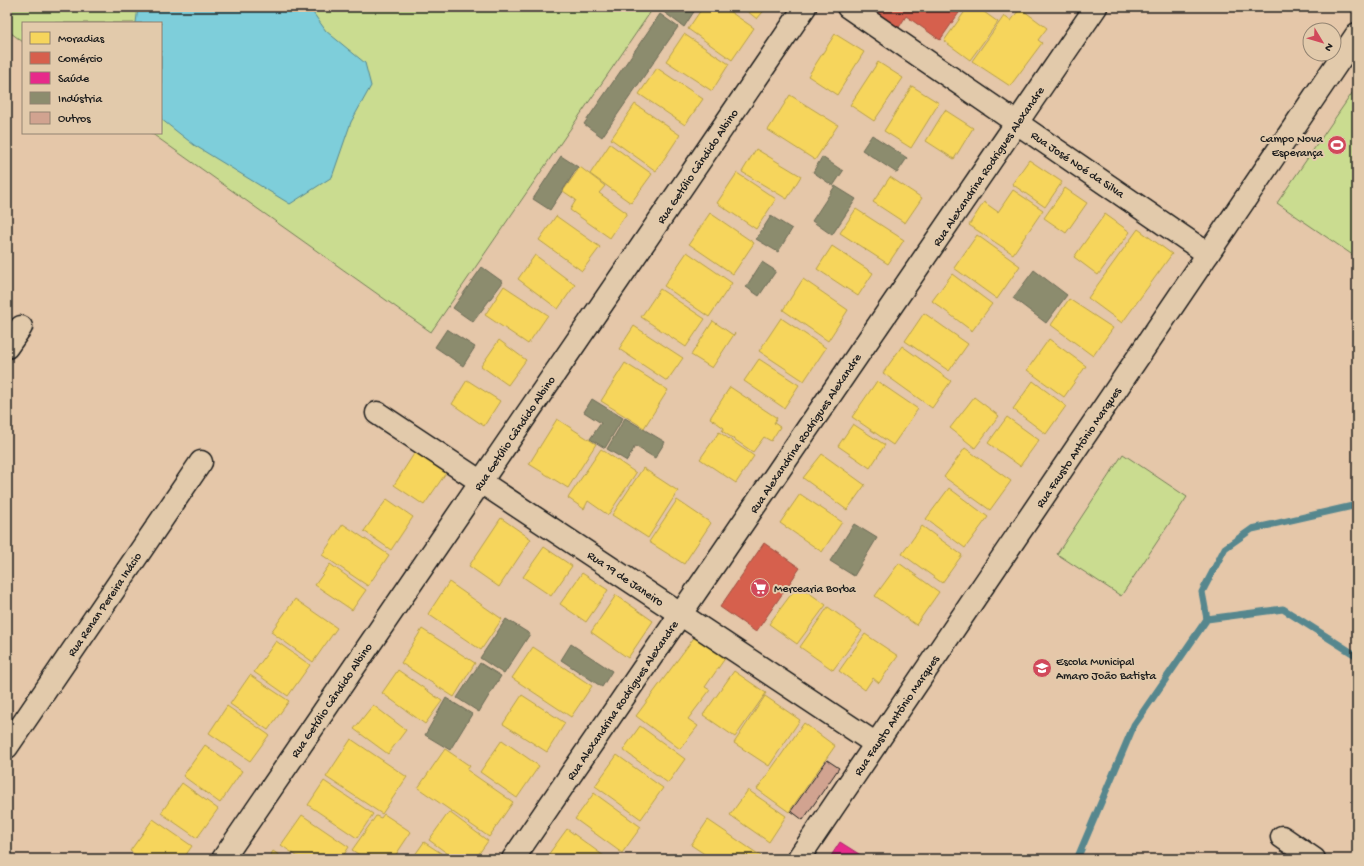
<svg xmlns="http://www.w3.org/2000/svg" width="1364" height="866" font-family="'Gochi Hand',sans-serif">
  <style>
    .green { fill: #cadc90; stroke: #737c56 }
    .water { fill: #7eceda; stroke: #57878e }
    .homes { fill: #f6d55c; stroke: #b59e49 }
    .shops { fill: #d6604d; stroke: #9e4c3e }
    .health { fill: #e7298a; stroke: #aa2569 }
    .industry { fill: #8c8c6e; stroke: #6a6a55 }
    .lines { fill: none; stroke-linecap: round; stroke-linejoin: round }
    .stream { stroke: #57878e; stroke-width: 7 }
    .building { fill: #d1a390; stroke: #1c1c1c }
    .minor-casing { stroke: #1c1c1c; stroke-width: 25 }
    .minor { stroke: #e2caab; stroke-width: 22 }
    .labels { text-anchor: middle; stroke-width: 4; stroke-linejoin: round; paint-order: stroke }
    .poi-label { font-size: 12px; fill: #1c1c1c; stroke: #e2caab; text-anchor: start }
    .street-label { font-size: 12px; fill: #1c1c1c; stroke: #e2caab }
  </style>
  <rect width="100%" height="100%" fill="#e5c7a9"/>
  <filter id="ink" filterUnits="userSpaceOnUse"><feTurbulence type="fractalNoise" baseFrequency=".025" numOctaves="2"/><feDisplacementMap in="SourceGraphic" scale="8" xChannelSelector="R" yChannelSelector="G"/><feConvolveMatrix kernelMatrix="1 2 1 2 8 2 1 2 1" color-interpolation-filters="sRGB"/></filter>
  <g filter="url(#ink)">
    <!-- green -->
    <g class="green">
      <polygon points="7,7 654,7 431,332 151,133 161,133 161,23 23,23 23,42 7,30"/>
      <polygon points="1357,86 1357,258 1277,203"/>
      <polygon points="1123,454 1187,497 1121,596 1057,554"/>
    </g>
    <!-- water -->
    <polygon class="water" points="138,7 309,7 326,31 365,63 371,86 351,122 332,177 290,204 194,145 161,119 161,23 136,23"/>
    <!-- homes -->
    <g class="homes">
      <polygon points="703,7 723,7 754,28 732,60 688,29"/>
      <polygon points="742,7 767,7 757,19"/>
      <polygon points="968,7 977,7 998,22 970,60 944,41"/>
      <polygon points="1020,8 1047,28 1038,40 1042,43 1010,86 972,61 1004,16 1011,21"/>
      <polygon points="684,34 729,64 712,91 666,61"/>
      <polygon points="835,34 864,52 837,95 808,76"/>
      <polygon points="878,62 903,78 874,121 850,105"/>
      <polygon points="657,68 703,99 685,125 639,94"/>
      <polygon points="912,86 939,103 911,148 884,131"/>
      <polygon points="790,95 838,125 815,160 768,130"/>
      <polygon points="635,104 680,135 656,171 611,139"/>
      <polygon points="945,110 973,128 954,159 926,141"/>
      <polygon points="610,144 652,174 631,203 590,174"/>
      <polygon points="756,149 801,176 787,199 742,172"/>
      <polygon points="1029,160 1062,182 1045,207 1012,184"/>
      <polygon points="580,167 605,186 599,193 627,213 610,238 570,210 576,200 563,191"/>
      <polygon points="737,173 776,199 756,229 717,203"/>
      <polygon points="890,177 922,198 905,223 873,202"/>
      <polygon points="1065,188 1087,203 1066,233 1044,218"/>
      <polygon points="1013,190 1043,210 1013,254 969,225 984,202 998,212"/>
      <polygon points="856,209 904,240 888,264 840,233"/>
      <polygon points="710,213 754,243 733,274 689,244"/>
      <polygon points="1105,214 1130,232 1098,275 1074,257"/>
      <polygon points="556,216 600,247 582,271 539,240"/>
      <polygon points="1138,229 1172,254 1122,323 1088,298"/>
      <polygon points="977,235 1020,266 997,299 954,268"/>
      <polygon points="832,246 873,273 858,296 817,269"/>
      <polygon points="687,252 732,283 709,317 664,286"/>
      <polygon points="535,255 575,285 558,309 518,279"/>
      <polygon points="952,274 992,304 972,331 932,301"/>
      <polygon points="803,279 848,310 828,341 783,310"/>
      <polygon points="504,286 548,315 528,344 485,315"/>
      <polygon points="660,289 705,319 686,347 641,317"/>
      <polygon points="1069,299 1113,328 1093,356 1051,325"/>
      <polygon points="924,313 968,344 949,371 905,341"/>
      <polygon points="781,318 826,348 804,381 759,351"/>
      <polygon points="713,321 733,335 735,333 712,368 691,355"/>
      <polygon points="634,326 683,358 667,381 619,349"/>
      <polygon points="1049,339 1086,366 1064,397 1027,370"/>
      <polygon points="499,340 526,360 508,385 481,366"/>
      <polygon points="902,346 951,381 932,408 883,373"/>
      <polygon points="759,359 799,385 784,408 744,381"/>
      <polygon points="625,363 668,390 644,428 601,401"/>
      <polygon points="467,380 500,401 484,426 452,404"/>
      <polygon points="877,381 918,409 893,445 852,417"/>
      <polygon points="1033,381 1066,406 1046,434 1013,409"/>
      <polygon points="730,387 777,418 774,423 780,427 771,441 764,437 753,452 722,431 724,428 710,418"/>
      <polygon points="974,397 999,416 975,448 950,428"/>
      <polygon points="1007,417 1039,440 1020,466 988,443"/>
      <polygon points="557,419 596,444 568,488 529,464"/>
      <polygon points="853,424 885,445 870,468 838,446"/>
      <polygon points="719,432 754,456 736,483 700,459"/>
      <polygon points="419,446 450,467 424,505 394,485"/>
      <polygon points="965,448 1011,481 990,510 944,477"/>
      <polygon points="601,449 636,473 608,515 588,501 584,509 568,498"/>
      <polygon points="822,454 865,485 847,510 803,478"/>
      <polygon points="643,468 678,491 648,538 612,515"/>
      <polygon points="949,488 988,517 965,548 926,519"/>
      <polygon points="800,494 842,522 822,552 780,523"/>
      <polygon points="387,499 413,517 391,550 364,531"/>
      <polygon points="677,500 711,523 684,564 649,542"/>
      <polygon points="501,518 531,539 499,587 469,566"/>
      <polygon points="343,524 389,555 368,586 322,555"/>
      <polygon points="922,526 962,555 942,583 902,554"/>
      <polygon points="544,547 572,566 551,596 523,577"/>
      <polygon points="899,563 939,592 916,625 875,596"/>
      <polygon points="330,564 366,590 352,610 315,585"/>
      <polygon points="582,573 608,590 586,622 560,604"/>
      <polygon points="449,582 502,619 481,650 428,614"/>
      <polygon points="798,585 826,605 797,644 769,624"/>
      <polygon points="616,595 653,621 628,658 591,632"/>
      <polygon points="295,599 337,628 313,662 271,632"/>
      <polygon points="828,607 862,631 833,670 800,647"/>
      <polygon points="422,629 475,663 454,697 401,663"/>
      <polygon points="865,634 898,656 879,683 873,678 865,690 839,671"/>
      <polygon points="696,635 726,657 705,687 710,690 688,719 698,726 680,749 636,716"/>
      <polygon points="276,641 310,665 288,696 254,672"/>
      <polygon points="533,647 592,686 571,717 512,678"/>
      <polygon points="398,670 442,701 425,724 382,693"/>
      <polygon points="734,671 766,693 735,737 703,715"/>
      <polygon points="250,675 289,701 268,730 230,704"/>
      <polygon points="522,695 565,723 547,752 503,724"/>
      <polygon points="765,696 800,720 769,766 734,743"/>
      <polygon points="373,705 406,730 388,754 354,729"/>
      <polygon points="227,706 269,735 250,761 209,733"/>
      <polygon points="804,723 835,746 789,812 757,789"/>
      <polygon points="640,726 685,759 668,783 623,750"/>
      <polygon points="351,739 407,777 382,814 326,777"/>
      <polygon points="502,740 539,766 517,798 480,772"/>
      <polygon points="205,745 242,771 220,803 183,776"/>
      <polygon points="445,749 470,766 467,770 513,802 489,837 418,788"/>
      <polygon points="617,755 663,788 641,819 595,786"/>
      <polygon points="324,781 373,814 357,838 308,805"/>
      <polygon points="182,783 218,809 197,838 161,813"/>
      <polygon points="748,790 786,816 769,842 730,815"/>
      <polygon points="594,793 641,827 622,853 575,819"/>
      <polygon points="449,812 488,841 475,859 455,859 429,840"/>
      <polygon points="384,814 411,832 393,859 366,859 352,850 376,816 381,818"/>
      <polygon points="302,815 349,847 341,859 301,859 281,845"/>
      <polygon points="153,819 192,846 183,859 142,859 130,851"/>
      <polygon points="708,820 761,856 759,859 712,859 691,845"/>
      <polygon points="567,829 608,859 554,859 548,855"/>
      <polygon points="424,842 450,859 412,859"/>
      <polygon points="273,851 285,859 268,859"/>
    </g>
    <!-- shops -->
    <g class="shops">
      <polygon points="867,7 963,7 940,40 906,16 898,29"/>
      <polygon points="764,543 800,568 756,632 720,607"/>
    </g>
    <!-- health -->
    <polygon class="health" points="840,842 867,859 829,859"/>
    <!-- industry -->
    <g class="industry">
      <polygon points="664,7 697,7 684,27 661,10"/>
      <polygon points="660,14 678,27 602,137 584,124"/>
      <polygon points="872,135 907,158 897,173 862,150"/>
      <polygon points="561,156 578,167 550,210 533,199"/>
      <polygon points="822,157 843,171 833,186 813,172"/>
      <polygon points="835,186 856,199 832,235 812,221"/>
      <polygon points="771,216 792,229 778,252 756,239"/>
      <polygon points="762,262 776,271 759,296 746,287"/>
      <polygon points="482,267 503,282 473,322 453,308"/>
      <polygon points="1034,270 1067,295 1046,323 1013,298"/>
      <polygon points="447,329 475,347 463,366 435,347"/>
      <polygon points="592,399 623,418 605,448 590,439 601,423 584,412"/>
      <polygon points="625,418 665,442 655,458 635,446 627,461 607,449"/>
      <polygon points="854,524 877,538 854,576 830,561"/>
      <polygon points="506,619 530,634 504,674 480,658"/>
      <polygon points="571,644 612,671 602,687 561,660"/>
      <polygon points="480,663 501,676 479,712 457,698"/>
      <polygon points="446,698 472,714 450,750 425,735"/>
    </g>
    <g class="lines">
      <!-- stream -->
      <g class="stream">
        <polyline points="1207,619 1202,592 1225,548 1252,529 1357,505"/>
        <polyline points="1077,859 1134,725 1207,619 1283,609 1357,656"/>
      </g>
    </g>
    <!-- building -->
    <polygon class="building" points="827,760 839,768 803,820 791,811"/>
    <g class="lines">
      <!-- minor casing -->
      <g class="minor-casing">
        <g id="minor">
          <polyline points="848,7 1208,254"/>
          <polyline points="7,347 21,327"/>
          <polyline points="377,413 876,744"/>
          <polyline points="7,747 201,462"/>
          <polyline points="1282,837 1314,859"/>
          <polyline points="223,859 805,7"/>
          <polyline points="513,859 1096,7"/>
          <polyline points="798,859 1357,34"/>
        </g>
      </g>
      <!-- minor -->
      <use href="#minor" class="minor"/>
    </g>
  </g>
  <!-- icons -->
  <defs>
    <g id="stadium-disc" transform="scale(1)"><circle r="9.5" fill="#d1495b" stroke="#e2caab"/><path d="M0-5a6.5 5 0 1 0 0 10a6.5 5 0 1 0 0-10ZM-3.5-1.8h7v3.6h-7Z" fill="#fff"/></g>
    <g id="supermarket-disc" transform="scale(1)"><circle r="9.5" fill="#d1495b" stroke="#e2caab"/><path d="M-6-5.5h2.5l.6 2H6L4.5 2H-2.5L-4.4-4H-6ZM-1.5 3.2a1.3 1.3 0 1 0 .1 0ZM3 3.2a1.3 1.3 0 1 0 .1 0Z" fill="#fff"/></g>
    <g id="school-disc" transform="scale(1)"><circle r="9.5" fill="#d1495b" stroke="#e2caab"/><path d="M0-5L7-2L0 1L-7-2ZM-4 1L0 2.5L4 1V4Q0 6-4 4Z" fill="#fff"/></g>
  </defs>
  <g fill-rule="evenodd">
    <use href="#stadium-disc" x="1337" y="145"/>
    <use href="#supermarket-disc" x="760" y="588"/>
    <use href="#school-disc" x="1042" y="668"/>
  </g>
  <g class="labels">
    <!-- poi labels -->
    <g class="poi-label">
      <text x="1323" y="142" text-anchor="end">Campo Nova<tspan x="1323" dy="14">Esperança</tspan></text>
      <text x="774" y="592">Mercearia Borba</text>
      <text x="1056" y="665">Escola Municipal<tspan x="1056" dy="14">Amaro João Batista</tspan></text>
    </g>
    <!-- street labels -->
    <g class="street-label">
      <text transform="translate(1078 164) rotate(34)" y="4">Rua José Noé da Silva</text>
      <text transform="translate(697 166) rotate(-56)" y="4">Rua Getúlio Cândido Albino</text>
      <text transform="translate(988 166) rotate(-56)" y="4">Rua Alexandrina Rodrigues Alexandre</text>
      <text transform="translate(514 433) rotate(-56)" y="4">Rua Getúlio Cândido Albino</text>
      <text transform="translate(805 433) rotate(-56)" y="4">Rua Alexandrina Rodrigues Alexandre</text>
      <text transform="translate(1078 447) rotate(-56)" y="4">Rua Fausto Antônio Marques</text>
      <text transform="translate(626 578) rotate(34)" y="4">Rua 19 de Janeiro</text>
      <text transform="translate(104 604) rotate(-56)" y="4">Rua Renan Pereira Inácio</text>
      <text transform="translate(331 700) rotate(-56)" y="4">Rua Getúlio Cândido Albino</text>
      <text transform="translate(622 700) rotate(-56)" y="4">Rua Alexandrina Rodrigues Alexandre</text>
      <text transform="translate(896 715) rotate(-56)" y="4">Rua Fausto Antônio Marques</text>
    </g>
  </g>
  <!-- margin -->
  <rect width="1364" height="866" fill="none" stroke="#e2caab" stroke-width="24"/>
  <rect x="12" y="12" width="1340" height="842" fill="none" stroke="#1c1c1c" stroke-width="1.5" filter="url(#ink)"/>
  <!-- legend -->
  <rect x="22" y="22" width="140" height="112" fill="#e2caab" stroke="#938472"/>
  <rect x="30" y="32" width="20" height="12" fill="#f6d55c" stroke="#938472"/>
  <text x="58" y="42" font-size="12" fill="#1c1c1c">Moradias</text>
  <rect x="30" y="52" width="20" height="12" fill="#d6604d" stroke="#938472"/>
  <text x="58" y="62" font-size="12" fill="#1c1c1c">Comércio</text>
  <rect x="30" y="72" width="20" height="12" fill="#e7298a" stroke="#938472"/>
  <text x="58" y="82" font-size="12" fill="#1c1c1c">Saúde</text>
  <rect x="30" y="92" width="20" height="12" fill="#8c8c6e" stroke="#938472"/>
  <text x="58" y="102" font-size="12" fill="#1c1c1c">Indústria</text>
  <rect x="30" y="112" width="20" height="12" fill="#d1a390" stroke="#938472"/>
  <text x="58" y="122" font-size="12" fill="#1c1c1c">Outros</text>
  <!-- north arrow -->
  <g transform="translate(1322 42) rotate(128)"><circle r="19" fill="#e2caab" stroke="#938472"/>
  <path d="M0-3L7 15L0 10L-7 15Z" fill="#d1495b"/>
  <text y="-6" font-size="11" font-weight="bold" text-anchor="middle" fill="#1c1c1c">N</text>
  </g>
</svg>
